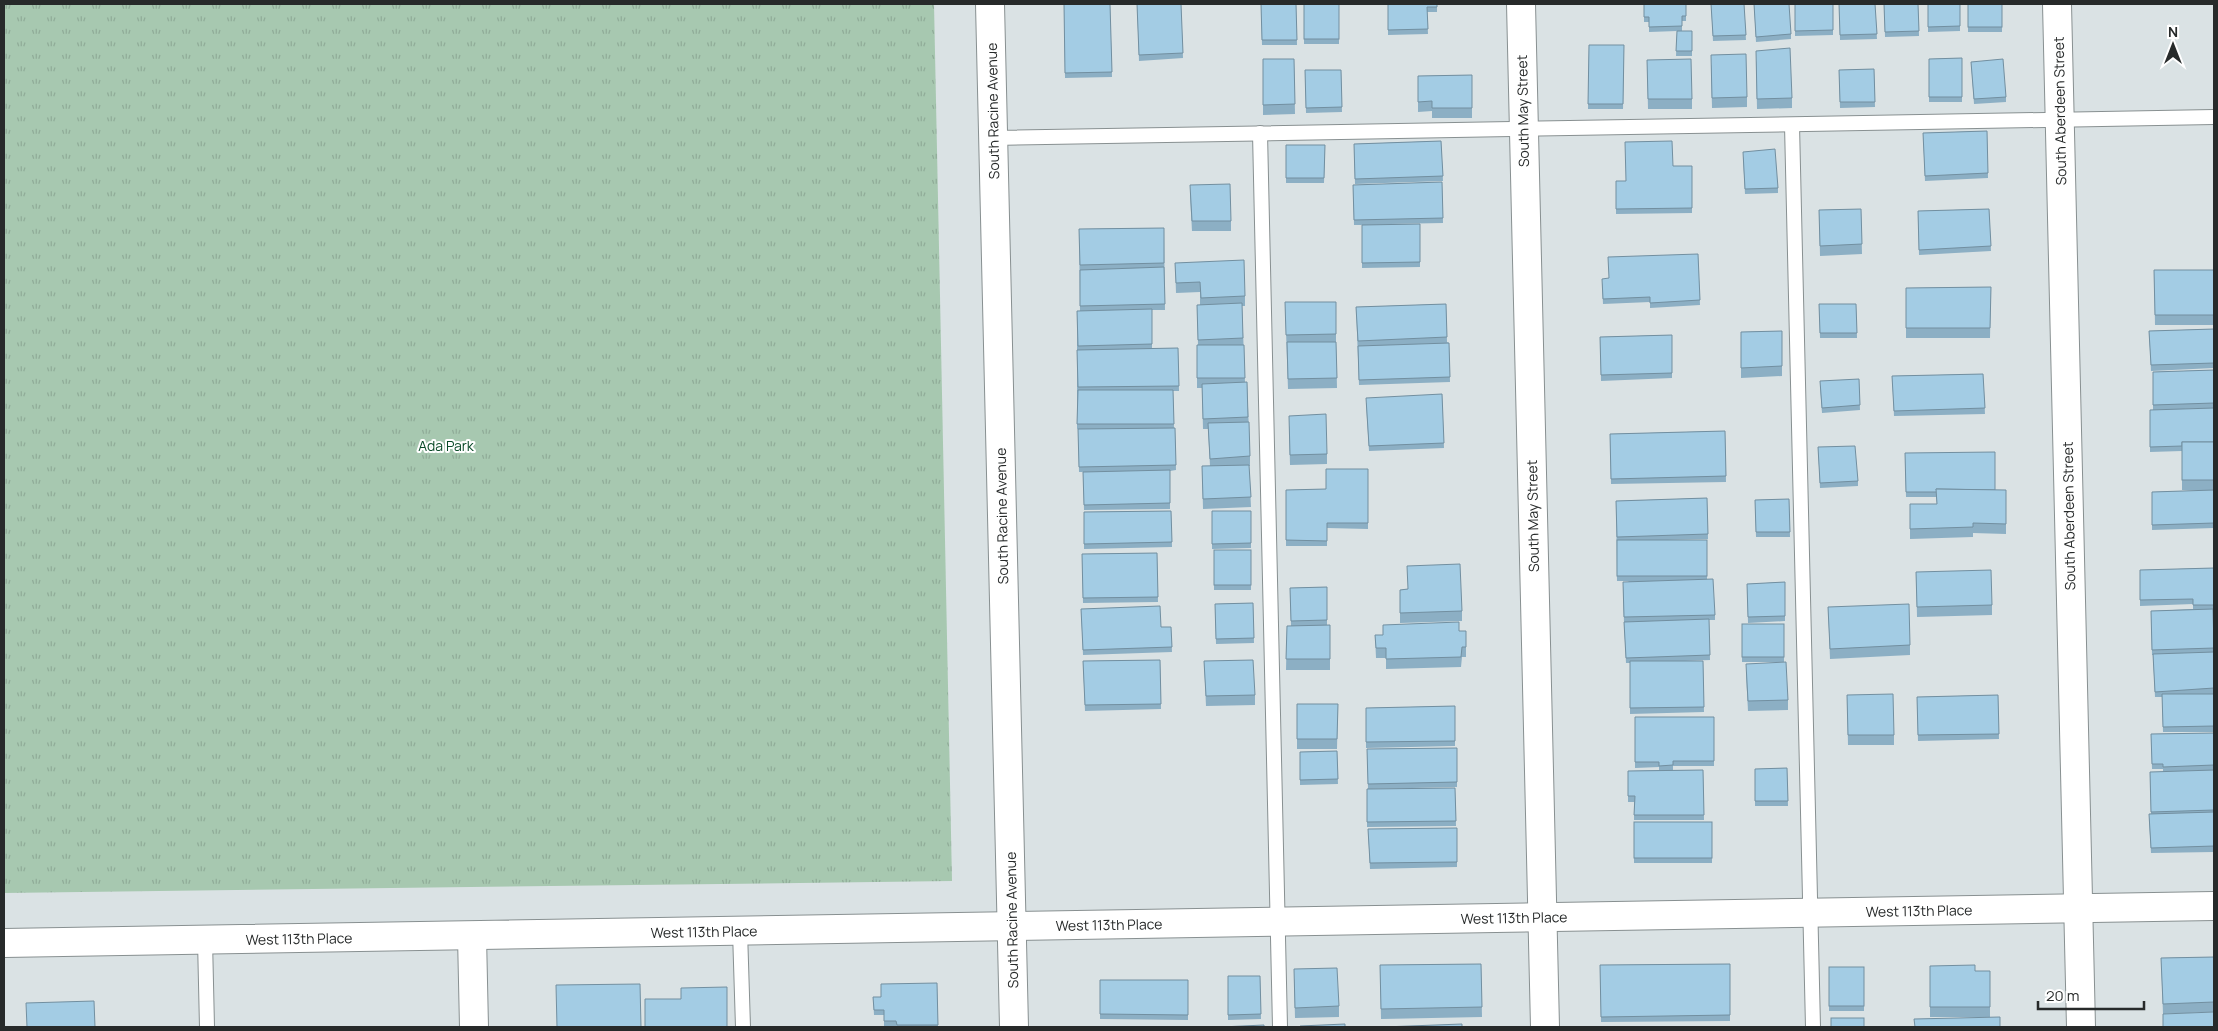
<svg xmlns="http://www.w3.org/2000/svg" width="2218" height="1031" font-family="Manrope,sans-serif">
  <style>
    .park { fill: url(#park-tufts) }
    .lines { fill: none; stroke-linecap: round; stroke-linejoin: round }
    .lane-casing { stroke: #889091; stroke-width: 16 }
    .street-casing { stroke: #889091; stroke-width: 30 }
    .lane { stroke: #fff; stroke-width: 14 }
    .street { stroke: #fff; stroke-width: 28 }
    .wall { fill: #8cafc4 }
    .building { fill: #a3cce4; stroke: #728fa0 }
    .labels { text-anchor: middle; stroke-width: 4; stroke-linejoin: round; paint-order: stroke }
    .street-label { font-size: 14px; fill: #272a2a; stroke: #fff }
    .park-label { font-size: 14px; fill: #0a4a28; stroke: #fff }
  </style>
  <defs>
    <pattern id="park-tufts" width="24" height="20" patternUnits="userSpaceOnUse" patternTransform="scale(1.25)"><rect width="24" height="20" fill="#a7c8b0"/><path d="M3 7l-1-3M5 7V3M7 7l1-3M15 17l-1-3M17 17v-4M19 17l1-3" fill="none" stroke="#90ac98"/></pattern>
  </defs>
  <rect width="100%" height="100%" fill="#dae2e4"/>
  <!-- park -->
  <polygon class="park" points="4,4 934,4 952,881 4,893"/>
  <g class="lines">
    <!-- lane casing -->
    <g class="lane-casing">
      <g id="lane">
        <polyline points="1792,125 1813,1027"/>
        <polyline points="1260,133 1280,1027"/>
        <polyline points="993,138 2214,117"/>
        <polyline points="740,931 743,1027"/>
        <polyline points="205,940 207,1027"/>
      </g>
    </g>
    <!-- street casing -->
    <g class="street-casing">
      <g id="street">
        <polyline points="990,4 1014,1027"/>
        <polyline points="1521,4 1545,1027"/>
        <polyline points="2057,4 2081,1027"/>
        <polyline points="472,936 474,1027"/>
        <polyline points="4,943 2214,906"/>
      </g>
    </g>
    <!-- lane -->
    <use href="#lane" class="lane"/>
    <!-- street -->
    <use href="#street" class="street"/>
  </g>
  <!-- wall -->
  <g class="wall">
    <polygon points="1064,4 1110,4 1112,77 1065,78"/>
    <polygon points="1137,4 1181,4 1183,58 1139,61"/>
    <polygon points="1261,4 1296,4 1297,45 1262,45"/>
    <rect x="1304" y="4" width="35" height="40"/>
    <polygon points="1388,4 1437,4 1437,12 1427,12 1428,34 1388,35"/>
    <polygon points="1644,4 1686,4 1686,21 1682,21 1682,31 1692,31 1692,56 1676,56 1677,31 1649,32 1649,22 1644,22"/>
    <polygon points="1711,4 1744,4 1746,40 1713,41"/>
    <polygon points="1754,4 1791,34 1791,39 1756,42"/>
    <polygon points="1795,4 1833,4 1833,35 1795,36"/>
    <polygon points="1839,4 1875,4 1877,39 1840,40"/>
    <polygon points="1884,4 1918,4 1919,36 1885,37"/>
    <polygon points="1928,4 1960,4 1960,31 1928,32"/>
    <rect x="1968" y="4" width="34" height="28"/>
    <polygon points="1589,45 1624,45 1623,109 1588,109"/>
    <polygon points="1962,58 1962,102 1929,102 1929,59"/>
    <polygon points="1263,59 1294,59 1295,114 1263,115"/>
    <polygon points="1647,60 1692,99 1692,109 1648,109"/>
    <polygon points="1756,61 1792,98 1792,108 1757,109"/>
    <polygon points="1971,62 2006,97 2006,102 1974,104"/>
    <polygon points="1711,65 1747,97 1747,107 1712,108"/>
    <polygon points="1874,69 1875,107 1840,108 1839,70"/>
    <polygon points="1305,70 1341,70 1342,112 1306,113"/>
    <polygon points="1472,75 1472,118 1432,118 1432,111 1418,112 1418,76"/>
    <polygon points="1987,131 1988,178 1925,181 1923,133"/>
    <polygon points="1441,141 1443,181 1355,184 1354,144"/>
    <polygon points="1286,145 1325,145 1324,183 1286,183"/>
    <polygon points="1743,157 1778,188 1778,193 1745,194"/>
    <polygon points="1692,166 1692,213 1616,214 1616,181 1626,181"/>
    <polygon points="1442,182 1443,223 1391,224 1420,224 1420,267 1362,268 1362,225 1354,225 1353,185"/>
    <polygon points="1190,195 1231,221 1231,231 1192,231"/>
    <polygon points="1861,209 1862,254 1820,256 1819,210"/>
    <polygon points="1989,209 1991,251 1919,255 1918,211"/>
    <polygon points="1164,228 1165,310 1152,310 1152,349 1178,348 1179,391 1173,391 1174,428 1175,428 1176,470 1170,471 1170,509 1084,510 1083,472 1110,472 1079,472 1078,429 1086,429 1077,429 1077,311 1080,311 1079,229"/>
    <polygon points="1698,254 1700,305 1650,308 1650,302 1603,304 1602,284 1609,278"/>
    <polygon points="1175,263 1245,296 1245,306 1242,306 1245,382 1247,382 1250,456 1250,466 1249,466 1251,507 1203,509 1202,466 1210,466 1208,429 1203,429 1202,388 1197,388 1197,345 1198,345 1197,305 1200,305 1200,292 1176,293"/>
    <polygon points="2154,270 2214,270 2214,325 2155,325"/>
    <polygon points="1991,287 1990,338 1906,338 1906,288"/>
    <polygon points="1285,302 1336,302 1336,343 1337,388 1288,389"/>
    <polygon points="1446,304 1447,342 1449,343 1450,382 1359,385 1356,307"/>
    <polygon points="1819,304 1856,304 1857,338 1820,338"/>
    <polygon points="2214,329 2214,368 2151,371 2149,331"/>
    <polygon points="1782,331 1782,376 1741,378 1741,332"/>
    <polygon points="1672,335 1672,378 1601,381 1600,337"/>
    <polygon points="2214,370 2214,408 2153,410 2153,372"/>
    <polygon points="1983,374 1985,414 1894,416 1892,376"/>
    <polygon points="1859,379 1860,410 1822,413 1820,386"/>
    <polygon points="1442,394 1444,448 1369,451 1366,403"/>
    <polygon points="2214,408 2214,490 2182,490 2182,451 2150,452 2150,410"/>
    <polygon points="1289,426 1327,454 1327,464 1290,465"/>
    <polygon points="1725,431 1726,482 1611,484 1610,434"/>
    <polygon points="1818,447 1858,481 1858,486 1820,488"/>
    <polygon points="1905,453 1995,490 2006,490 2006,534 1973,533 1973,537 1910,539 1910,514 1937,504 1936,497 1906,497"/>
    <polygon points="1368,469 1368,529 1327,528 1327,546 1286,546 1286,490 1326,489"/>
    <polygon points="2214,490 2214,528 2152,530 2152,492"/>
    <polygon points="1707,498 1708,539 1667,540 1707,540 1707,579 1715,615 1715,620 1709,620 1710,660 1685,661 1703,661 1704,712 1630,714 1630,663 1626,663 1624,622 1624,623 1623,587 1629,581 1617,581 1616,501"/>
    <polygon points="1789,499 1790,537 1756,537 1755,500"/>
    <polygon points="1171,511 1172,547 1084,549 1084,512"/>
    <polygon points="1212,511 1251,511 1251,548 1212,549"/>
    <rect x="1214" y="550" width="37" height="40"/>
    <polygon points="1157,553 1158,602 1083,603 1082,554"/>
    <polygon points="2214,568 2214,610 2213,610 2214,626 2214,732 2163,732 2162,697 2155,697 2153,655 2152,655 2151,611 2193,609 2193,604 2140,606 2140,570"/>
    <polygon points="1916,572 1992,605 1992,615 1917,617"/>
    <polygon points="1785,582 1785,621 1748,623 1747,584"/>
    <polygon points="1327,587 1327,625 1330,625 1330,670 1286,670 1287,626 1291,626 1290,588"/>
    <polygon points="1408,589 1462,611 1462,621 1400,623 1400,590"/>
    <polygon points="1253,603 1254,643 1216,644 1215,604"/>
    <polygon points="1828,607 1910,645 1910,655 1830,659"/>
    <polygon points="1081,609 1161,627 1171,627 1172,652 1083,655"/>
    <rect x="1742" y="624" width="42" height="38"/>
    <polygon points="1383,625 1459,631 1466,647 1466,657 1462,657 1461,667 1386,669 1386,658 1376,658 1375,635 1383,635"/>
    <polygon points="1160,660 1161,709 1085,711 1083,661"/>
    <polygon points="1204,661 1255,695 1255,705 1206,706"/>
    <polygon points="1746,674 1788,700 1788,710 1748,711"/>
    <polygon points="1847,695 1894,735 1894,745 1848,745"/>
    <polygon points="1998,695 1999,739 1918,741 1917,697"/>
    <polygon points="1297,704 1338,704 1337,749 1297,749"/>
    <polygon points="1455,706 1455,746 1366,748 1366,708"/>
    <polygon points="1635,717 1714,717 1714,766 1673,766 1673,770 1703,770 1704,820 1634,820 1634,802 1628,802 1628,771 1659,770 1659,767 1635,768"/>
    <polygon points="2214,733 2214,852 2151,853 2149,819 2151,813 2150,772 2163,772 2163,769 2152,769 2151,734"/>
    <polygon points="1457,748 1457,787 1368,789 1367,749"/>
    <polygon points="1337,751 1338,784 1300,785 1300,752"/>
    <polygon points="1787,768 1788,806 1755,806 1755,769"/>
    <polygon points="1455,788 1456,826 1367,827 1367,789"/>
    <rect x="1634" y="822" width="78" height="41"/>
    <polygon points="1457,828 1457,867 1370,869 1368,829"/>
    <polygon points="2214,957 2214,1012 2163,1014 2161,958"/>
    <polygon points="1481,964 1482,1017 1381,1019 1380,965"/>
    <polygon points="1730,964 1730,1021 1601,1022 1600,965"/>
    <polygon points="1930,966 1975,971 1990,971 1990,1017 1930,1017"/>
    <rect x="1829" y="967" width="35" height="44"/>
    <polygon points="1228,976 1260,976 1261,1019 1228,1020"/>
    <polygon points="1294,979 1339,1006 1339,1017 1295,1018"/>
    <polygon points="1100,980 1188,980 1188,1020 1100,1019"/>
    <polygon points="937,983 938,1027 896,1027 896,1026 884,1026 884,1015 874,1015 873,997 881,997"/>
  </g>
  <!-- building -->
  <g class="building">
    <polygon points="1064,4 1110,4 1112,72 1065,73"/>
    <polygon points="1137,4 1181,4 1183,53 1139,55"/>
    <polygon points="1261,4 1296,4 1297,40 1262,40"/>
    <rect x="1304" y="4" width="35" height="35"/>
    <polygon points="1388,4 1437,4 1437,7 1427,7 1428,29 1388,30"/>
    <polygon points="1644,4 1686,4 1686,16 1682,16 1682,26 1649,27 1649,17 1644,17"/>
    <polygon points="1711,4 1744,4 1746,35 1713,36"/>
    <polygon points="1754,4 1789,4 1791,34 1756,37"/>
    <polygon points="1795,4 1833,4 1833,30 1795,31"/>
    <polygon points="1839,4 1875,4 1877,34 1840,35"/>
    <polygon points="1884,4 1918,4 1919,31 1885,32"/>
    <polygon points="1928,4 1960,4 1960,26 1928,27"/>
    <rect x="1968" y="4" width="34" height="23"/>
    <polygon points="1677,31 1692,31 1692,51 1676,51"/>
    <polygon points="1589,45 1624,45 1623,104 1588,104"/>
    <polygon points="1790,48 1792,98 1757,99 1756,51"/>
    <polygon points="1746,54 1747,97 1712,98 1711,55"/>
    <polygon points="1962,58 1962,97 1929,97 1929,59"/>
    <polygon points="1263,59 1294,59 1295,104 1263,105"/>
    <polygon points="1691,59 1692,99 1648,99 1647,60"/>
    <polygon points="2003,59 2006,97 1974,99 1971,62"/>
    <polygon points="1874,69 1875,102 1840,102 1839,70"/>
    <polygon points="1305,70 1341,70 1342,107 1306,108"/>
    <polygon points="1472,75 1472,108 1432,108 1432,101 1418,102 1418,76"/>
    <polygon points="1987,131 1988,173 1925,176 1923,133"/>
    <polygon points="1441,141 1443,176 1355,179 1354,144"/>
    <polygon points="1672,141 1673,166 1692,166 1692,208 1616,209 1616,181 1626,181 1625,142"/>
    <polygon points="1286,145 1325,145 1324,178 1286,178"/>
    <polygon points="1775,149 1778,188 1745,189 1743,152"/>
    <polygon points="1442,182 1443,218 1354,220 1353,185"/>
    <polygon points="1230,184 1231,221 1192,221 1190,185"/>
    <polygon points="1861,209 1862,244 1820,246 1819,210"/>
    <polygon points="1989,209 1991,246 1919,250 1918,211"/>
    <polygon points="1420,224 1420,262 1362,263 1362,225"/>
    <polygon points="1164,228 1164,263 1080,265 1079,229"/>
    <polygon points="1698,254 1700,300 1650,303 1650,297 1603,299 1602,279 1609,278 1608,257"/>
    <polygon points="1244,260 1245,296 1201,298 1200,282 1176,283 1175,263"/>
    <polygon points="1164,267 1165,304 1080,306 1080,270"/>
    <polygon points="2154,270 2214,270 2214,315 2155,315"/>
    <polygon points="1991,287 1990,328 1906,328 1906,288"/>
    <polygon points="1285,302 1336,302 1336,334 1286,335"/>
    <polygon points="1242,303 1243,338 1198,340 1197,305"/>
    <polygon points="1446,304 1447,337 1358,341 1356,307"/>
    <polygon points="1819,304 1856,304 1857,333 1820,333"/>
    <polygon points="1152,309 1152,344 1078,346 1077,311"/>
    <polygon points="2214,329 2214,363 2151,365 2149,331"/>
    <polygon points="1782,331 1782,366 1741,368 1741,332"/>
    <polygon points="1672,335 1672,373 1601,375 1600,337"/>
    <polygon points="1287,342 1336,342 1337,378 1288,379"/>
    <polygon points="1449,343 1450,377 1359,380 1358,346"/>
    <polygon points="1197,345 1244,345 1245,378 1197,378"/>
    <polygon points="1178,348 1179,386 1078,387 1077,350"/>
    <polygon points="2214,370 2214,403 2153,405 2153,372"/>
    <polygon points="1983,374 1985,408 1894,411 1892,376"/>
    <polygon points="1859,379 1860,405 1822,408 1820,381"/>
    <polygon points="1247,382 1248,417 1203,419 1202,384"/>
    <polygon points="1078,390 1173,390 1174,424 1077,424"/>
    <polygon points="1442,394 1444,443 1369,446 1366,398"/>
    <polygon points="2214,408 2214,442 2182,442 2182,446 2150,447 2150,410"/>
    <polygon points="1326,414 1327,454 1290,455 1289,416"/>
    <polygon points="1249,422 1250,456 1210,459 1208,423"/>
    <polygon points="1175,428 1176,465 1079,467 1078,429"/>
    <polygon points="1725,431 1726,476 1611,479 1610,434"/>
    <rect x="2182" y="442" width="32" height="38"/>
    <polygon points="1855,446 1858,481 1820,483 1818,447"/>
    <polygon points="1995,452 1995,490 1936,489 1937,492 1906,492 1905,453"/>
    <polygon points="1249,465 1251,497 1203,499 1202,466"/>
    <polygon points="1326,469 1368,469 1368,523 1327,523 1327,541 1286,540 1286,490 1326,489"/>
    <polygon points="1170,470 1170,503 1084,505 1083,472"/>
    <polygon points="1936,489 2006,490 2006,524 1973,523 1973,527 1910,529 1910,504 1937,504"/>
    <polygon points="2214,490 2214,523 2152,525 2152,492"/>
    <polygon points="1707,498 1708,534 1617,537 1616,501"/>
    <polygon points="1789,499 1790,532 1756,532 1755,500"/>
    <polygon points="1171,511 1172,542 1084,544 1084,512"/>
    <polygon points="1212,511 1251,511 1251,543 1212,544"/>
    <rect x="1617" y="540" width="90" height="36"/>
    <rect x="1214" y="550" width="37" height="35"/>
    <polygon points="1157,553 1158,597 1083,598 1082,554"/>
    <polygon points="1460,564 1462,611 1400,613 1400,590 1408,589 1407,566"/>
    <polygon points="2214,568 2214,605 2193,605 2193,599 2140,600 2140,570"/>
    <polygon points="1991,570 1992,605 1917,607 1916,572"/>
    <polygon points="1713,579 1715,615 1624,617 1623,582"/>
    <polygon points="1785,582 1785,616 1748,617 1747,584"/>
    <polygon points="1327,587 1327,620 1291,621 1290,588"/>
    <polygon points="1253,603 1254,638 1216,639 1215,604"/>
    <polygon points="1909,604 1910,645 1830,649 1828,607"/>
    <polygon points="1160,606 1161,627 1171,627 1172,647 1083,650 1081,609"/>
    <polygon points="2213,609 2214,648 2152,650 2151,611"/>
    <polygon points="1709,619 1710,655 1626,658 1624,622"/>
    <polygon points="1459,622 1459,631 1466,631 1466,647 1462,647 1461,657 1386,659 1386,648 1376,648 1375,635 1383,635 1383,625"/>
    <rect x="1742" y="624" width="42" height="33"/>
    <polygon points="1330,625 1330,659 1286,659 1287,626"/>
    <polygon points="2214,652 2214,688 2155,692 2153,654"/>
    <polygon points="1160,660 1161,704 1085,705 1083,661"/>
    <polygon points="1253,660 1255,695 1206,696 1204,661"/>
    <polygon points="1630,661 1703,661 1704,707 1630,708"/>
    <polygon points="1786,662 1788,700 1748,701 1746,664"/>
    <polygon points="1893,694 1894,735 1848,735 1847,695"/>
    <polygon points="2162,694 2214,694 2214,726 2163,727"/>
    <polygon points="1998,695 1999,734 1918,735 1917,697"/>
    <polygon points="1297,704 1338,704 1337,739 1297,739"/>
    <polygon points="1455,706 1455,741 1366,742 1366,708"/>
    <polygon points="1635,717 1714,717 1714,761 1673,761 1673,765 1659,766 1659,762 1635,762"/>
    <polygon points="2214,733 2214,765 2163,767 2163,764 2152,764 2151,734"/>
    <polygon points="1457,748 1457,782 1368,784 1367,749"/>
    <polygon points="1337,751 1338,779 1300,780 1300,752"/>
    <polygon points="1787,768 1788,801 1755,801 1755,769"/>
    <polygon points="1703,770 1704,815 1634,815 1635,796 1628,796 1628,771"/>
    <polygon points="2214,770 2214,810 2151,812 2150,772"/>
    <polygon points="1455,788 1456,821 1367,822 1367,789"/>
    <polygon points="2214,812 2214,846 2151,848 2149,814"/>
    <rect x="1634" y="822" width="78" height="36"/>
    <polygon points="1457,828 1457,862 1370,863 1368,829"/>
    <polygon points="2214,957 2214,1002 2163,1004 2161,958"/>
    <polygon points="1481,964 1482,1007 1381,1009 1380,965"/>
    <polygon points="1730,964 1730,1015 1601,1017 1600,965"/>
    <polygon points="1975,965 1975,971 1990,971 1990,1007 1930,1007 1930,966"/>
    <rect x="1829" y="967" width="35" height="39"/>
    <polygon points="1337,968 1339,1006 1295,1008 1294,969"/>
    <polygon points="1228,976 1260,976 1261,1014 1228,1015"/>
    <polygon points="1100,980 1188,980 1188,1015 1100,1014"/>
    <polygon points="937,983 938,1025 897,1025 896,1021 884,1021 884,1010 874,1010 873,997 881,997 881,984"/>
    <polygon points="640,984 641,1027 557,1027 556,985"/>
    <polygon points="727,987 727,1027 645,1027 645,999 681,999 681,988"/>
    <polygon points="94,1001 95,1027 27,1027 26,1003"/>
    <polygon points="2214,1012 2214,1027 2163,1027 2163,1014"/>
    <polygon points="2000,1017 2000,1027 1915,1027 1914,1019"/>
    <rect x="1831" y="1018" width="33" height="9"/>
    <polygon points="1345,1024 1345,1027 1300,1027 1300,1026"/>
    <polygon points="1462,1024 1462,1027 1383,1027"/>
    <polygon points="1264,1025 1264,1027 1221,1027"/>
  </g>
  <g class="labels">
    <!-- street labels -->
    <g class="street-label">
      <text transform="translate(993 111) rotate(-91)" y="5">South Racine Avenue</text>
      <text transform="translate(1523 111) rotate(-91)" y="5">South May Street</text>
      <text transform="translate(2060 111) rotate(-91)" y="5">South Aberdeen Street</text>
      <text transform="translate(1002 516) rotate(-91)" y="5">South Racine Avenue</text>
      <text transform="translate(1533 516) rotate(-91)" y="5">South May Street</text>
      <text transform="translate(2069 516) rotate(-91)" y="5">South Aberdeen Street</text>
      <text transform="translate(1919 911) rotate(-1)" y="5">West 113th Place</text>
      <text transform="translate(1514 918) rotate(-1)" y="5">West 113th Place</text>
      <text transform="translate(1012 920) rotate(-91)" y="5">South Racine Avenue</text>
      <text transform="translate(1109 925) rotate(-1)" y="5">West 113th Place</text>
      <text transform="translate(704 932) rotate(-1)" y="5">West 113th Place</text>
      <text transform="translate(299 939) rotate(-1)" y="5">West 113th Place</text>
    </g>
    <!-- park labels -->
    <g class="park-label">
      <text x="446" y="451">Ada Park</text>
    </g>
  </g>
  <!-- border -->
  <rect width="2218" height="1031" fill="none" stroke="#272a2a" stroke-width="10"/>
  <!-- north arrow -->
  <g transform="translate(2173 45)" stroke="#ffffff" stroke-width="4" paint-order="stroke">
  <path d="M0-4L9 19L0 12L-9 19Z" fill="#272a2a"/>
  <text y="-8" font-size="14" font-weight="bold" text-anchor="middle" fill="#272a2a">N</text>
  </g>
  <!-- scale -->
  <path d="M2038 1001v8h106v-8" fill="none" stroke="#272a2a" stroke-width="2.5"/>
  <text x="2046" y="1001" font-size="15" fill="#272a2a" stroke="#ffffff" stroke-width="4" paint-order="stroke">20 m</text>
</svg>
